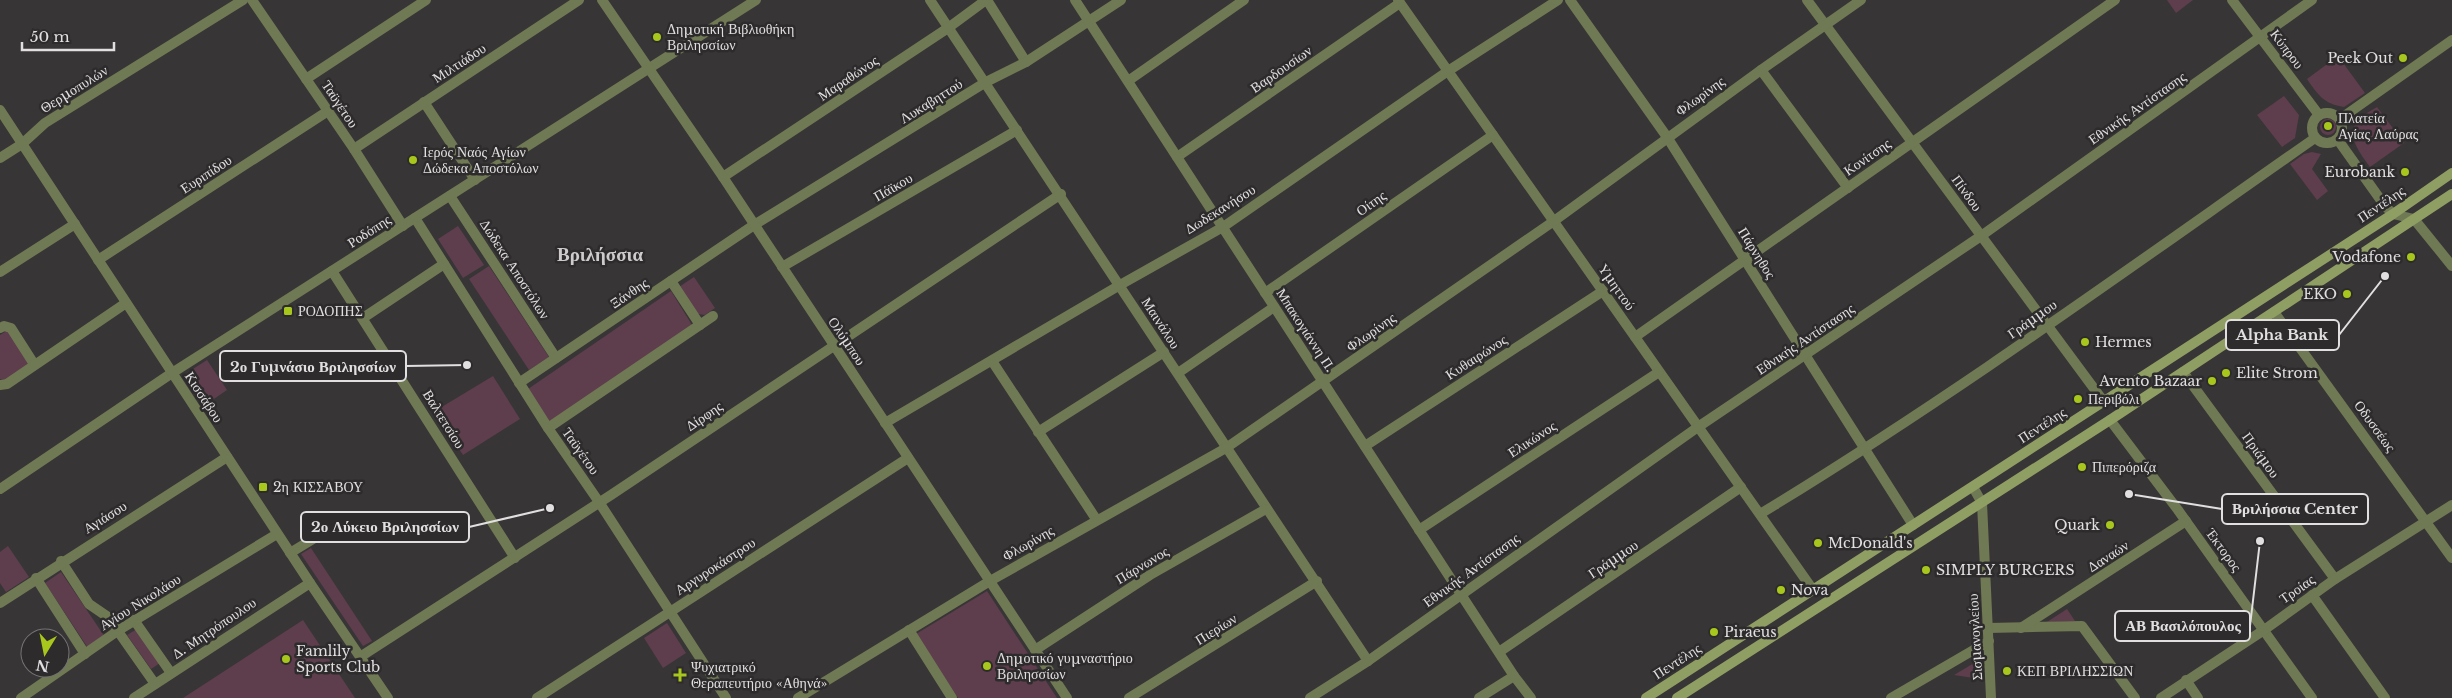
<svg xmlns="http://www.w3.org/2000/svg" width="2452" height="698" font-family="'Libre Baskerville',serif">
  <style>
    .green { fill: #5e3d4d }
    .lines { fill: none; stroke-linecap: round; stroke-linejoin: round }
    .minor { stroke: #6f7954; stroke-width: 10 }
    .tertiary { stroke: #6f7954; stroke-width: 10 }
    .secondary { stroke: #8f9e63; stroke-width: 10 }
    .poi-dot { fill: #a8c71c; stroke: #2e2b2c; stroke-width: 2 }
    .labels { text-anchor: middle; stroke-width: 5; stroke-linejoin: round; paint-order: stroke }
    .poi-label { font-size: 14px; fill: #e1dfe0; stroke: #2e2b2c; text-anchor: start }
    .street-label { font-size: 14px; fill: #e1dfe0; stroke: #2e2b2c }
    .district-label { font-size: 19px; font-weight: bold; fill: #cecbcc; stroke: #2e2b2c }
    .leader { fill: none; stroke: #e1dfe0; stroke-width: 2 }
    .callout-dot { fill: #e1dfe0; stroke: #2e2b2c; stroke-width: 2 }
    .callout { fill: #2e2b2c; stroke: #e1dfe0; stroke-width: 2 }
    .callout-label { font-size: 15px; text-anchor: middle; font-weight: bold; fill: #e1dfe0 }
  </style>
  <rect width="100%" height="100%" fill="#383536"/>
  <!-- green -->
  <g class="green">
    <polygon points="2167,0 2193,0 2176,13"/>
    <path d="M2338 56 2365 93 2344 107C2324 104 2318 95 2307 79Z"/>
    <polygon points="2284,96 2299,115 2295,138 2282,147 2257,115"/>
    <path d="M2377 107 2404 143 2370 167C2362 156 2345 135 2357 121 2362 115 2371 111 2377 107Z"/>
    <circle cx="2328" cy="127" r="8"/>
    <polygon points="2312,152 2321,154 2312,169 2328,191 2317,200 2290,164 2304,154"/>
    <polygon points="458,226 484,265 463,278 438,239"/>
    <polygon points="489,266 549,357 529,370 469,279"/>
    <polygon points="694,277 715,308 705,315 698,314 679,287"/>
    <polygon points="671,291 692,325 549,422 528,389"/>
    <polygon points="8,330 31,365 6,380 0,379 0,335"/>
    <polygon points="207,360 227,390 205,405 185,374"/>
    <polygon points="493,376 520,419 463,455 435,411"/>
    <polygon points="8,546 29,577 6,592 0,583 0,552"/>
    <polygon points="311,548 372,641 363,646 301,554"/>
    <polygon points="61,572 105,637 88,648 45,583"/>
    <polygon points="987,591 1057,698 958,698 916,634"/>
    <polygon points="2067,609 2075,621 2047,622"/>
    <polygon points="303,620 355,698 183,698"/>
    <polygon points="667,623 686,653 663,668 644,638"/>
    <polygon points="137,629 160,663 151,669 127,635"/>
    <polygon points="1979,660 1980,679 1954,675"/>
  </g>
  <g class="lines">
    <!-- minor -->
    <g class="minor">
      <polyline points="252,0 354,149 403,226"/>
      <polyline points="930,0 1368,661"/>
      <polyline points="987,0 1026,62"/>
      <polyline points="1398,0 1813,590"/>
      <polyline points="1570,0 1667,137 1913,525"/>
      <polyline points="1807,0 2104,402"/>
      <polyline points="2260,37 2312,0"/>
      <polyline points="1761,70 1848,188"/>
      <polyline points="306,79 426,0"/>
      <polyline points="1128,81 1244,0"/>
      <polyline points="424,102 475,180"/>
      <polyline points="2340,119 2452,40"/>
      <polyline points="354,149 579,0"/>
      <polyline points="1177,157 1400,3"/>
      <polyline points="0,158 22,144 45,123 243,0"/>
      <polyline points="723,177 948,28 986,0"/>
      <polyline points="450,196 556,358"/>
      <polyline points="415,218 548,428 599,502 726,698"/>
      <polyline points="2414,219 2452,266"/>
      <polyline points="98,260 328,111"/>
      <polyline points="782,267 1017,130"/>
      <polyline points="332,271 515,558"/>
      <polyline points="0,272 75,224"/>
      <polyline points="671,281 700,325"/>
      <polyline points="1265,293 1493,135"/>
      <polyline points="2274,312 2452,558"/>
      <polyline points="363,318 444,264"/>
      <polyline points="0,328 4,326 11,328 34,364"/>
      <polyline points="1635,337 2115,0"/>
      <polyline points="992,361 1096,519"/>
      <polyline points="2183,372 2335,579"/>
      <polyline points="1178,373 1274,307"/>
      <polyline points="519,383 754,225 986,82 1026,62 1121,0"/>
      <polyline points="0,385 7,384 126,303"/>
      <polyline points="2110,420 2178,510 2312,698"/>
      <polyline points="885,423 1120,285 1223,227 1448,71 1558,0"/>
      <polyline points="548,428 713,316"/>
      <polyline points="1038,432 1164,352"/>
      <polyline points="1365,446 1603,291"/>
      <polyline points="0,489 172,373 756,0"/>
      <path d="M1760 514C1951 398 2132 266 2315 138"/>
      <polyline points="1419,530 1659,372"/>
      <polyline points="290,553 313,539"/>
      <polyline points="61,561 89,604 108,617 155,684"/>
      <polyline points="36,578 85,654"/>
      <polyline points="2312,595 2385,698"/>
      <polyline points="0,603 227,457"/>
      <polyline points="134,620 171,673"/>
      <polyline points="1988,628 2082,626 2135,698"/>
      <polyline points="2021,628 2186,521"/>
      <polyline points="909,630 952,698"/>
      <polyline points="1035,650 1150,575 1266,509"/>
      <polyline points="1499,652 1741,487"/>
      <polyline points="360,657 611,495 1061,194"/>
      <polyline points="2186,680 2198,698"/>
      <polyline points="21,698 119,630 277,534"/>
      <polyline points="537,698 908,458"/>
      <polyline points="798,698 990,581 1226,448 1554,221 1761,70 1861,0"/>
      <polyline points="1129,698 1317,581"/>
      <polyline points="1479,698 1514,676"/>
      <polyline points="1891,698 1989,641"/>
      <polyline points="2161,698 2264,630 2335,579 2452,505"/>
    </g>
    <!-- tertiary -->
    <g class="tertiary">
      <polyline points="602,0 723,177 1067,698"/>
      <polyline points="1075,0 1514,676 1531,698"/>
      <polyline points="2232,0 2319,115"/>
      <polyline points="0,110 310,583 388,698"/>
      <circle cx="2327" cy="128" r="15"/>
      <polyline points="2338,140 2385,206 2393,214 2414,219"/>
      <polyline points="1973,487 1982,503 1991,698"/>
      <polyline points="134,698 310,583"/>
      <polyline points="1310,698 1368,661 1698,427 1981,236 2260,37"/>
    </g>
    <!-- secondary -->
    <g class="secondary">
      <polyline points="1646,698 2393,214 2452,173"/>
      <polyline points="1677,698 2110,420 2452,194"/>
    </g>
  </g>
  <!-- markers -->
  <g class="poi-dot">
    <circle cx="657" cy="37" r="5"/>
    <circle cx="2403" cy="58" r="5"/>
    <circle cx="2328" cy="126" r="5"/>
    <circle cx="413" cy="160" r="5"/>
    <circle cx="2405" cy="172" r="5"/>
    <circle cx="2411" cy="257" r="5"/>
    <circle cx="2347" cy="294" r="5"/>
    <rect x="283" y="306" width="10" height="10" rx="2.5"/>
    <circle cx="2085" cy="342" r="5"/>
    <circle cx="2226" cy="373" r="5"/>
    <circle cx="2212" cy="381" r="5"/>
    <circle cx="2078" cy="399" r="5"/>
    <circle cx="2082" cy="467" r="5"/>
    <rect x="258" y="482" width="10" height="10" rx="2.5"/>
    <circle cx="2110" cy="525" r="5"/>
    <circle cx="1818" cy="543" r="5"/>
    <circle cx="1926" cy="570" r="5"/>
    <circle cx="1781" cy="590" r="5"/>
    <circle cx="1714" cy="632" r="5"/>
    <circle cx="286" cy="659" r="5"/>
    <circle cx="987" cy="666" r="5"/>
    <circle cx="2007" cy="671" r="5"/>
    <path d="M677.5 667.5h5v5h5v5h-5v5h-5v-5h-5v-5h5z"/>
  </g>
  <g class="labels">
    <!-- poi labels -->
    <g class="poi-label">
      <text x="667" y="34">Δημοτική Βιβλιοθήκη<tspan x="667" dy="16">Βριλησσίων</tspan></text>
      <text x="2393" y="63" text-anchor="end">Peek Out</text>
      <text x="2338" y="123">Πλατεία<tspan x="2338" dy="16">Αγίας Λαύρας</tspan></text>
      <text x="423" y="157">Ιερός Ναός Αγίων<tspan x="423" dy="16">Δώδεκα Αποστόλων</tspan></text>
      <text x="2395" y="177" text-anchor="end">Eurobank</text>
      <text x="2401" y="262" text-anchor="end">Vodafone</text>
      <text x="2337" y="299" text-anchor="end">EKO</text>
      <text x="298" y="316">ΡΟΔΟΠΗΣ</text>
      <text x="2095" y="347">Hermes</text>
      <text x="2236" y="378">Elite Strom</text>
      <text x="2202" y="386" text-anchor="end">Avento Bazaar</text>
      <text x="2088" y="404">Περιβόλι</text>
      <text x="2092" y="472">Πιπερόριζα</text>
      <text x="273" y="492">2η ΚΙΣΣΑΒΟΥ</text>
      <text x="2100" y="530" text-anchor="end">Quark</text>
      <text x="1828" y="548">McDonald's</text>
      <text x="1936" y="575">SIMPLY BURGERS</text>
      <text x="1791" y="595">Nova</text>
      <text x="1724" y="637">Piraeus</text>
      <text x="296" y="656">Famlily<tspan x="296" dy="16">Sports Club</tspan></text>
      <text x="997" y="663">Δημοτικό γυμναστήριο<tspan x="997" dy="16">Βριλησσίων</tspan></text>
      <text x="691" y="672">Ψυχιατρικό<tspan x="691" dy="16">Θεραπευτήριο «Αθηνά»</tspan></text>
      <text x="2017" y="676">ΚΕΠ ΒΡΙΛΗΣΣΙΩΝ</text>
    </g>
    <!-- street labels -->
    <g class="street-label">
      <text transform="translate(2287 49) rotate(53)" y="5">Κύπρου</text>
      <text transform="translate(459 63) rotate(-33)" y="5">Μιλτιάδου</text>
      <text transform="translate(1281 69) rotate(-35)" y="5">Βαρδουσίων</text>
      <text transform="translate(848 78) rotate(-34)" y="5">Μαραθώνος</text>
      <text transform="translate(74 89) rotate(-32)" y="5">Θερμοπυλών</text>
      <text transform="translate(1700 96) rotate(-36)" y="5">Φλωρίνης</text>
      <text transform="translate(931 101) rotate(-32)" y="5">Λυκαβηττού</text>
      <text transform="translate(340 104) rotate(56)" y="5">Ταϋγέτου</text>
      <text transform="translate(2137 108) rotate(-35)" y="5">Εθνικής Αντίστασης</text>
      <text transform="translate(1867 157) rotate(-35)" y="5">Κονίτσης</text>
      <text transform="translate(206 174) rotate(-33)" y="5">Ευριπίδου</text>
      <text transform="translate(893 187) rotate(-30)" y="5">Πάϊκου</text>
      <text transform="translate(1967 193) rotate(54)" y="5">Πίνδου</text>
      <text transform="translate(1371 203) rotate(-35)" y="5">Οίτης</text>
      <text transform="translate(2381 204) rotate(-34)" y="5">Πεντέλης</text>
      <text transform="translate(1220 209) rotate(-32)" y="5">Δωδεκανήσου</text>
      <text transform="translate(369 231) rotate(-33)" y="5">Ροδόπης</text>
      <text transform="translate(1757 253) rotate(58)" y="5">Πάρνηθος</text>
      <text transform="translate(515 269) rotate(57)" y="5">Δώδεκα Αποστόλων</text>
      <text transform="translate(1617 287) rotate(55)" y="5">Υμηττού</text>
      <text transform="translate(629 293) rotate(-34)" y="5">Ξάνθης</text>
      <text transform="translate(2032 319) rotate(-35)" y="5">Γράμμου</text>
      <text transform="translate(1161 323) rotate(57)" y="5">Μαινάλου</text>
      <text transform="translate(1306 330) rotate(57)" y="5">Μπακογιάννη Π.</text>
      <text transform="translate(1371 332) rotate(-35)" y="5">Φλωρίνης</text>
      <text transform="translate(1805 339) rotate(-34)" y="5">Εθνικής Αντίστασης</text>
      <text transform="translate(847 341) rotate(56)" y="5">Ολύμπου</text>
      <text transform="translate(1476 357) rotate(-33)" y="5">Κυθαιρώνος</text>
      <text transform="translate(204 397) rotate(57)" y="5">Κισσάβου</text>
      <text transform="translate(704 416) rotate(-34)" y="5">Δίρφης</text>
      <text transform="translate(444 419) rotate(58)" y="5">Βαλτετσίου</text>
      <text transform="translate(2042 425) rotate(-33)" y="5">Πεντέλης</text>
      <text transform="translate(2375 426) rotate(54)" y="5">Οδυσσέως</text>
      <text transform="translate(1532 439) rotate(-33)" y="5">Ελικώνος</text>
      <text transform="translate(581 451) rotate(55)" y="5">Ταϋγέτου</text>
      <text transform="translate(2261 455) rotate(54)" y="5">Πριάμου</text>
      <text transform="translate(105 517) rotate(-32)" y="5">Αγιάσου</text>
      <text transform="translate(1028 543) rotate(-30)" y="5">Φλωρίνης</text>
      <text transform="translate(2224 550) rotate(54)" y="5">Έκτορος</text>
      <text transform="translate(2108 556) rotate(-33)" y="5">Δαναών</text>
      <text transform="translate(1613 559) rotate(-34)" y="5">Γράμμου</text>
      <text transform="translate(1142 565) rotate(-31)" y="5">Πάρνωνος</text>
      <text transform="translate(715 566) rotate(-33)" y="5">Αργυροκάστρου</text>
      <text transform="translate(1471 570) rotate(-36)" y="5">Εθνικής Αντίστασης</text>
      <text transform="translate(2297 589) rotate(-35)" y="5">Τροίας</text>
      <text transform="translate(140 602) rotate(-32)" y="5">Αγίου Νικολάου</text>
      <text transform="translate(214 628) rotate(-34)" y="5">Δ. Μητρόπουλου</text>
      <text transform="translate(1216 629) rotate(-32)" y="5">Πιερίων</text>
      <text transform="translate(1975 637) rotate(-93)" y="5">Σισμανογλείου</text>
      <text transform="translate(1677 661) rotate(-33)" y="5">Πεντέλης</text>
    </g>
    <!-- district labels -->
    <g class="district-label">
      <text x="600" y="261">Βριλήσσια</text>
    </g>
  </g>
  <!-- callouts -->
  <path class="leader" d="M2385 276L2339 335M467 365L406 366M2129 494L2222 509M550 508L469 527M2260 541L2250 626"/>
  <g class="callout-dot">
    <circle cx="2385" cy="276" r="5"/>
    <circle cx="467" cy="365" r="5"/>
    <circle cx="2129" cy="494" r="5"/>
    <circle cx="550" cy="508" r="5"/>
    <circle cx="2260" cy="541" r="5"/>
  </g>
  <g class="callout">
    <rect x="2226" y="320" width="113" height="30" rx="5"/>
    <rect x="220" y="351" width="186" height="30" rx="5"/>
    <rect x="2222" y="494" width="146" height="30" rx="5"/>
    <rect x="301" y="512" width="168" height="30" rx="5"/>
    <rect x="2115" y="611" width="135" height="30" rx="5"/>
  </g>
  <g class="callout-label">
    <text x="2282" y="340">Alpha Bank</text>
    <text x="313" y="372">2ο Γυμνάσιο Βριλησσίων</text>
    <text x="2295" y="514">Βριλήσσια Center</text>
    <text x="385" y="532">2ο Λύκειο Βριλησσίων</text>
    <text x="2183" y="631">ΑΒ Βασιλόπουλος</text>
  </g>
  <!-- north arrow -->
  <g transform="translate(45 653) rotate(190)"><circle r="24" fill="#2e2b2c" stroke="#767374"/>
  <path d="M0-4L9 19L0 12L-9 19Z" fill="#a8c71c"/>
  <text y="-8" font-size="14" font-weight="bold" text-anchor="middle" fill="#e1dfe0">N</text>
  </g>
  <!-- scale -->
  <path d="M22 42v8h92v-8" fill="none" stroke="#e1dfe0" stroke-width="2.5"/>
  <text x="30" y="42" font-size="15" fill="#e1dfe0" stroke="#2e2b2c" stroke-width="4" paint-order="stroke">50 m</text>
</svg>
